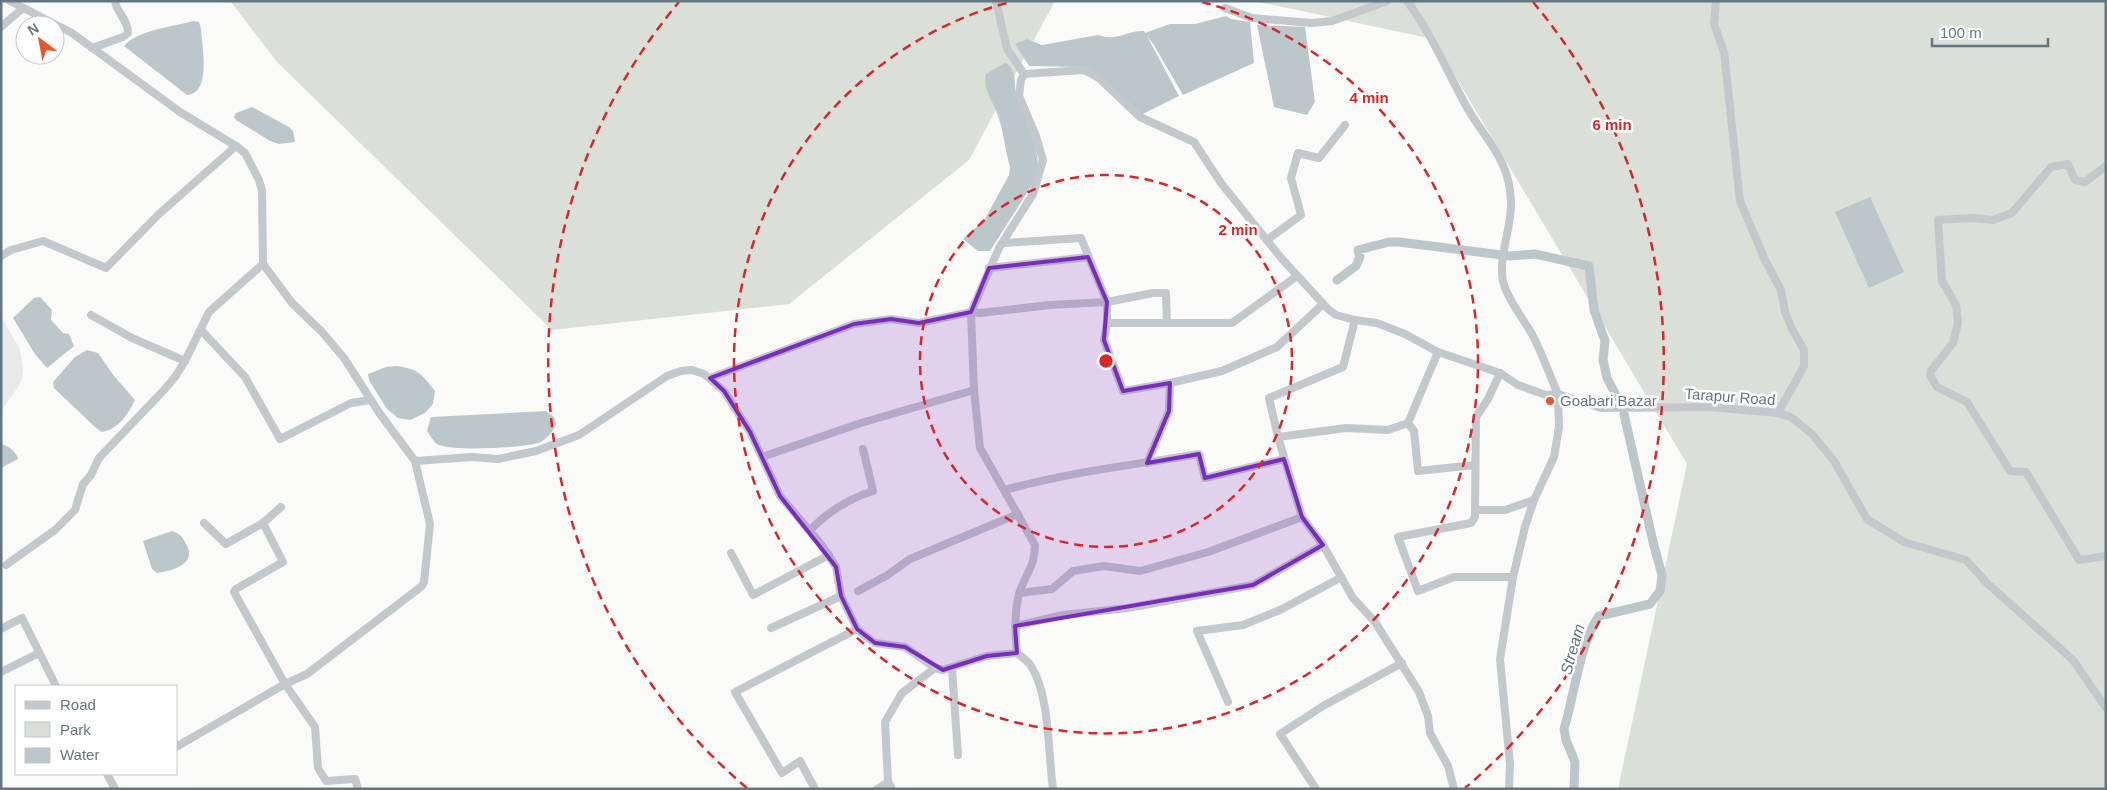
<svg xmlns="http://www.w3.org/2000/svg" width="2107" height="790" font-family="Helvetica,sans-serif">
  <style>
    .built { fill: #e8e9e9 }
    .green { fill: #dadfd7 }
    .water { fill: #bbc7cb }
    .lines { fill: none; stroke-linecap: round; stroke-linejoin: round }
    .canal { stroke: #bbc7cb; stroke-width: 9 }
    .minor { stroke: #c3c8cc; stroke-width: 8 }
    .marked { fill: #7b2cbf; fill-opacity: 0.2; stroke: #7b2cbf; stroke-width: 4; stroke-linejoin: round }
    .ring { fill: none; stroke: #d62828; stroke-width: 2.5; stroke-dasharray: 9 6 }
    .poi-dot { fill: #e4572e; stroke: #fff; stroke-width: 2 }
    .labels { text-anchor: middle; stroke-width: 5; stroke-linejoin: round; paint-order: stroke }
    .street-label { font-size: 15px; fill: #657683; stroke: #fff }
    .poi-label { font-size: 15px; fill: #657683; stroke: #fff; text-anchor: start }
    .water-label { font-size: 16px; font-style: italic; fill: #60757c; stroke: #fff }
    .centre { fill: #d62828; stroke: #fff; stroke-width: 2.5 }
    .ring-label { font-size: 15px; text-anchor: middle; font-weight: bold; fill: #d62828; stroke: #fff; stroke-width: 5; stroke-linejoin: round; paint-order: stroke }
  </style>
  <rect width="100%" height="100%" fill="#fafaf8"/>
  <!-- built -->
  <polygon class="built" points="1,317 20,349 23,369 22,379 18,387 1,411"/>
  <!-- green -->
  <g class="green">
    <polygon points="230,1 1055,1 969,160 789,304 552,330 278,63"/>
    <polygon points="1255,1 2106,1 2106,789 1618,789 1687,464 1433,39"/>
  </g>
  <!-- water -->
  <g class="water">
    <path d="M1226 16 1231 19 1250 22 1254 63 1183 95 1154 45 1147 36 1179 96 1139 116 1082 67 1029 66 1015 44 1027 39 1042 45 1098 35C1118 42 1126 30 1144 31L1145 33 1170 24H1195Z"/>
    <path d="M194 21 199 22 201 29C202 45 212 94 187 95L124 46C139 29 173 27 194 21Z"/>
    <polygon points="1257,25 1305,27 1315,102 1307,115 1274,107"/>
    <path d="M1005 63 1008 64C1018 77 1013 83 1017 97 1026 125 1042 147 1037 177L990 251H978L963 239 985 219 1009 175 1010 167C1005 150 1004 132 998 116 994 102 982 89 986 74Z"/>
    <polygon points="252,107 289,127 293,131 295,142 279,144 270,141 236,120 234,117 236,113"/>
    <polygon points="1870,197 1904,272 1869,288 1835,212"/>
    <polygon points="40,297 52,310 51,320 63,333 69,334 74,346 47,368 35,354 13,318 34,298"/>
    <path d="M87 350 98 353 114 376 135 400C128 414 119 429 102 432L96 428 54 388 53 382 75 357Z"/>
    <path d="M396 366C418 369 421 373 435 391L433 404 425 413 410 420 398 418 387 409 369 380 368 374 386 367Z"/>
    <path d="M546 411 554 417 556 424C553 432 546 440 538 443 522 448 450 452 437 444 433 441 430 435 427 431L431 417Z"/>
    <path d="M1 444C8 445 17 453 18 459L1 468Z"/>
    <path d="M172 531C180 534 182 536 186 544 198 564 172 571 157 573L152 569 143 541Z"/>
  </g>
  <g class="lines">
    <!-- canal -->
    <g class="canal">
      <polyline points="1337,280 1356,266 1360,257 1358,250 1389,242 1399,242 1510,256 1535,254 1589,266 1594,310 1605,341 1603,360 1607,378 1617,397"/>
      <path d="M1574 789 1575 762 1566 740 1564 729C1574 697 1580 642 1599 616L1650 604 1660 591 1662 575 1653 542 1624 414"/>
    </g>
    <!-- minor -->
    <g class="minor">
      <path d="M10 1 72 33 180 112 236 146 245 153 259 180 262 191 263 264 292 303 322 332 344 358 380 414 415 461 472 457 498 459 536 451 579 435 667 376 681 371 692 370 704 374 724 391 750 432 780 496 821 544 836 567 841 596 857 629 864 635 875 643 905 647 935 668 943 670 987 656 1017 653C1022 657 1028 661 1031 666 1050 695 1048 754 1053 789"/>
      <polyline points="996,1 1007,49 1024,74 1084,70 1099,78 1140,117 1194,142 1221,183 1282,259 1328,309 1336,315 1355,320 1377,323 1405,334 1438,352 1500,373 1518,385 1546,395 1558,394 1559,427 1554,457 1534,500 1525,527 1513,577 1500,659 1510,764 1509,789"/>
      <path d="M1407 1C1431 33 1446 69 1465 104 1484 139 1510 158 1511 202 1512 227 1498 257 1503 281 1506 297 1524 320 1532 334 1542 353 1549 374 1558 394L1601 408 1708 407 1778 413 1791 417 1812 434 1834 461 1867 519 1904 542 1966 560 1988 584 2073 660 2106 708"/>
      <polyline points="1716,1 1714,24 1724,52 1740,201 1765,260 1781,290 1785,312 1792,329 1804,350 1804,366 1778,413"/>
      <polyline points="1225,8 1252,18 1312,23 1332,21 1387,1"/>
      <polyline points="1,27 23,8"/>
      <path d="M92 48 123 37 128 33C128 19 116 12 115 1"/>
      <polyline points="2106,166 2085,182 2075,180 2068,164 2051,167 2012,213 1993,220 1973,218 1938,220 1942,281 1956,305 1958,323 1953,343 1931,371 1930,375 1937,387 1967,402 2010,471 2026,472 2079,560 2106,556"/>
      <polyline points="1267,240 1301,215 1291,178 1298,153 1319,158 1345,125"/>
      <polyline points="1003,243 1081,238 1107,302 1107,323 1104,340 1123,391 1170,383"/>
      <polyline points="1,256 11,250 43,241 106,268 159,214 236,146"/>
      <polyline points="989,268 1088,257"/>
      <polyline points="91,315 132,338 185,361 209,312 263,264"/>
      <polyline points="1107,323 1232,323 1297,276"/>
      <polyline points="201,330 245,377 280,439 351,403 371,400"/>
      <polyline points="1438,352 1408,423 1388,430 1346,428 1278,437 1302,517 1323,545 1353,598 1375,622 1419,692 1428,716 1430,733 1448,766 1454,789"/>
      <polyline points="710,378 854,324 891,319 919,323 971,312 980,313 1050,305 1107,302 1153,293 1166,293 1167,322"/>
      <polyline points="1408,423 1414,431 1418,471 1475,465"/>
      <polyline points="1278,437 1269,398 1343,367 1355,320"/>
      <polyline points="762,457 861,423 974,390"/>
      <polyline points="1147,463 1169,411 1170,383 1222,371 1277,347 1323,304"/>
      <path d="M1005 490C1069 472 1134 465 1199 454L1205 478 1284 459"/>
      <polyline points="1475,510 1476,417 1488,399 1500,373"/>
      <polyline points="204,523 226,544 263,523"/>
      <path d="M810 530C828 512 847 499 873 491L863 449"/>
      <polyline points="731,553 753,595 829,555"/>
      <polyline points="6,565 55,530 75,510 83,484 91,475 99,458 164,390 175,377 185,361"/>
      <polyline points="1513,577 1454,577 1418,591 1398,537 1471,523 1475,517 1475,510 1505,510 1534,500"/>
      <polyline points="858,591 886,576 910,559 1018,514"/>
      <polyline points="1020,593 1052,589 1073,571 1104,566 1140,571 1208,552 1302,517"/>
      <polyline points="1015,626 1063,615 1128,608 1253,585 1323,545"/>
      <polyline points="771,628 841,596"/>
      <polyline points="1,629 22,618 56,686"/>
      <path d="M1017 653C1015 633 1014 613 1019 594 1025 574 1035 567 1035 545L980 448 974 390 971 312 999 248 1033 194 1043 160 1036 136 1019 96 1021 80 1024 74"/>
      <polyline points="952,668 958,755"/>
      <polyline points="1,672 39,653"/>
      <polyline points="1228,702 1197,631 1243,625 1280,610 1340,578"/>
      <polyline points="176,747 285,684 234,592 236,589 283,562 263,523 281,507"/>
      <polyline points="107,774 115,789"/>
      <polyline points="358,789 355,779 326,781 318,768 315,727 285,684 307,674 422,586 424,582 430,524 415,461"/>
      <polyline points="815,789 800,761 782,773 735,692 857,629"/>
      <polyline points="877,789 888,782"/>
      <polyline points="892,789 888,782 885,722 902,693 935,668"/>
      <polyline points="1316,789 1280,734 1323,706 1402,663"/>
    </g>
  </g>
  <!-- marked area -->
  <path class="marked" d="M1088 257 1107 302 1104 340 1123 391 1170 383 1169 411 1147 463 1199 454 1205 478 1284 459 1302 517 1323 545 1253 585 1015 626 1017 653 987 656 943 670 905 647 875 643 857 629 841 596 836 567 780 496 750 432 724 391 710 378 854 324 891 319 919 323 971 312 989 268Z"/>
  <!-- distance rings -->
  <g class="ring">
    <circle cx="1106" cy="361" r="186"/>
    <path d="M1202 2A372 372 0 1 1 1010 2"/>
    <path d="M747 788A558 558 0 0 1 679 2M1533 2A558 558 0 0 1 1465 788"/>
  </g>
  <!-- markers -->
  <circle class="poi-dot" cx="1550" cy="401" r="5"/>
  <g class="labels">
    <!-- street labels -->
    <g class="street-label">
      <text transform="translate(1730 397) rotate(4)" y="5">Tarapur Road</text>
    </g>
    <!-- poi labels -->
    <g class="poi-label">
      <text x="1560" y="406">Goabari Bazar</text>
    </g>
    <!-- water labels -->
    <g class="water-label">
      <text transform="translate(1572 649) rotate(-74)" y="6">Stream</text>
    </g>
  </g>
  <circle cx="1106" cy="361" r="8" class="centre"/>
  <g class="ring-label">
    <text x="1369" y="103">4 min</text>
    <text x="1612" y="130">6 min</text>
    <text x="1238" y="235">2 min</text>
  </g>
  <!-- border -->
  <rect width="2107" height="790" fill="none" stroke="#657683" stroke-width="5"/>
  <!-- legend -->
  <rect x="15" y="685" width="162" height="90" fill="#ffffff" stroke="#c1c8cd"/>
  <rect x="25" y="701" width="25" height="8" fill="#c3c8cc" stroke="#c1c8cd"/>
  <text x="60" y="710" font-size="15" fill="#657683">Road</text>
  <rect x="25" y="722" width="25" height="15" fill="#dadfd7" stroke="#c1c8cd"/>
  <text x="60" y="735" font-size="15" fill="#657683">Park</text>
  <rect x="25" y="748" width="25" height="15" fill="#bbc7cb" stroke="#c1c8cd"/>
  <text x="60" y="760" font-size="15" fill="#657683">Water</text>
  <!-- north arrow -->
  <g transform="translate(40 40) rotate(328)"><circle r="24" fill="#ffffff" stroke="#c1c8cd"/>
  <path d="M0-4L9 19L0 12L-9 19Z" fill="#e4572e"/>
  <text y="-8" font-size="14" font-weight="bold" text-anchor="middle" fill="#657683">N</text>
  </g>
  <!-- scale -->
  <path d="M1932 38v8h116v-8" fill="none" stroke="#657683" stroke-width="2.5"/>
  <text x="1940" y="38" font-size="15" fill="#657683" stroke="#ffffff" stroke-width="4" paint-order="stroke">100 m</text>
</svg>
